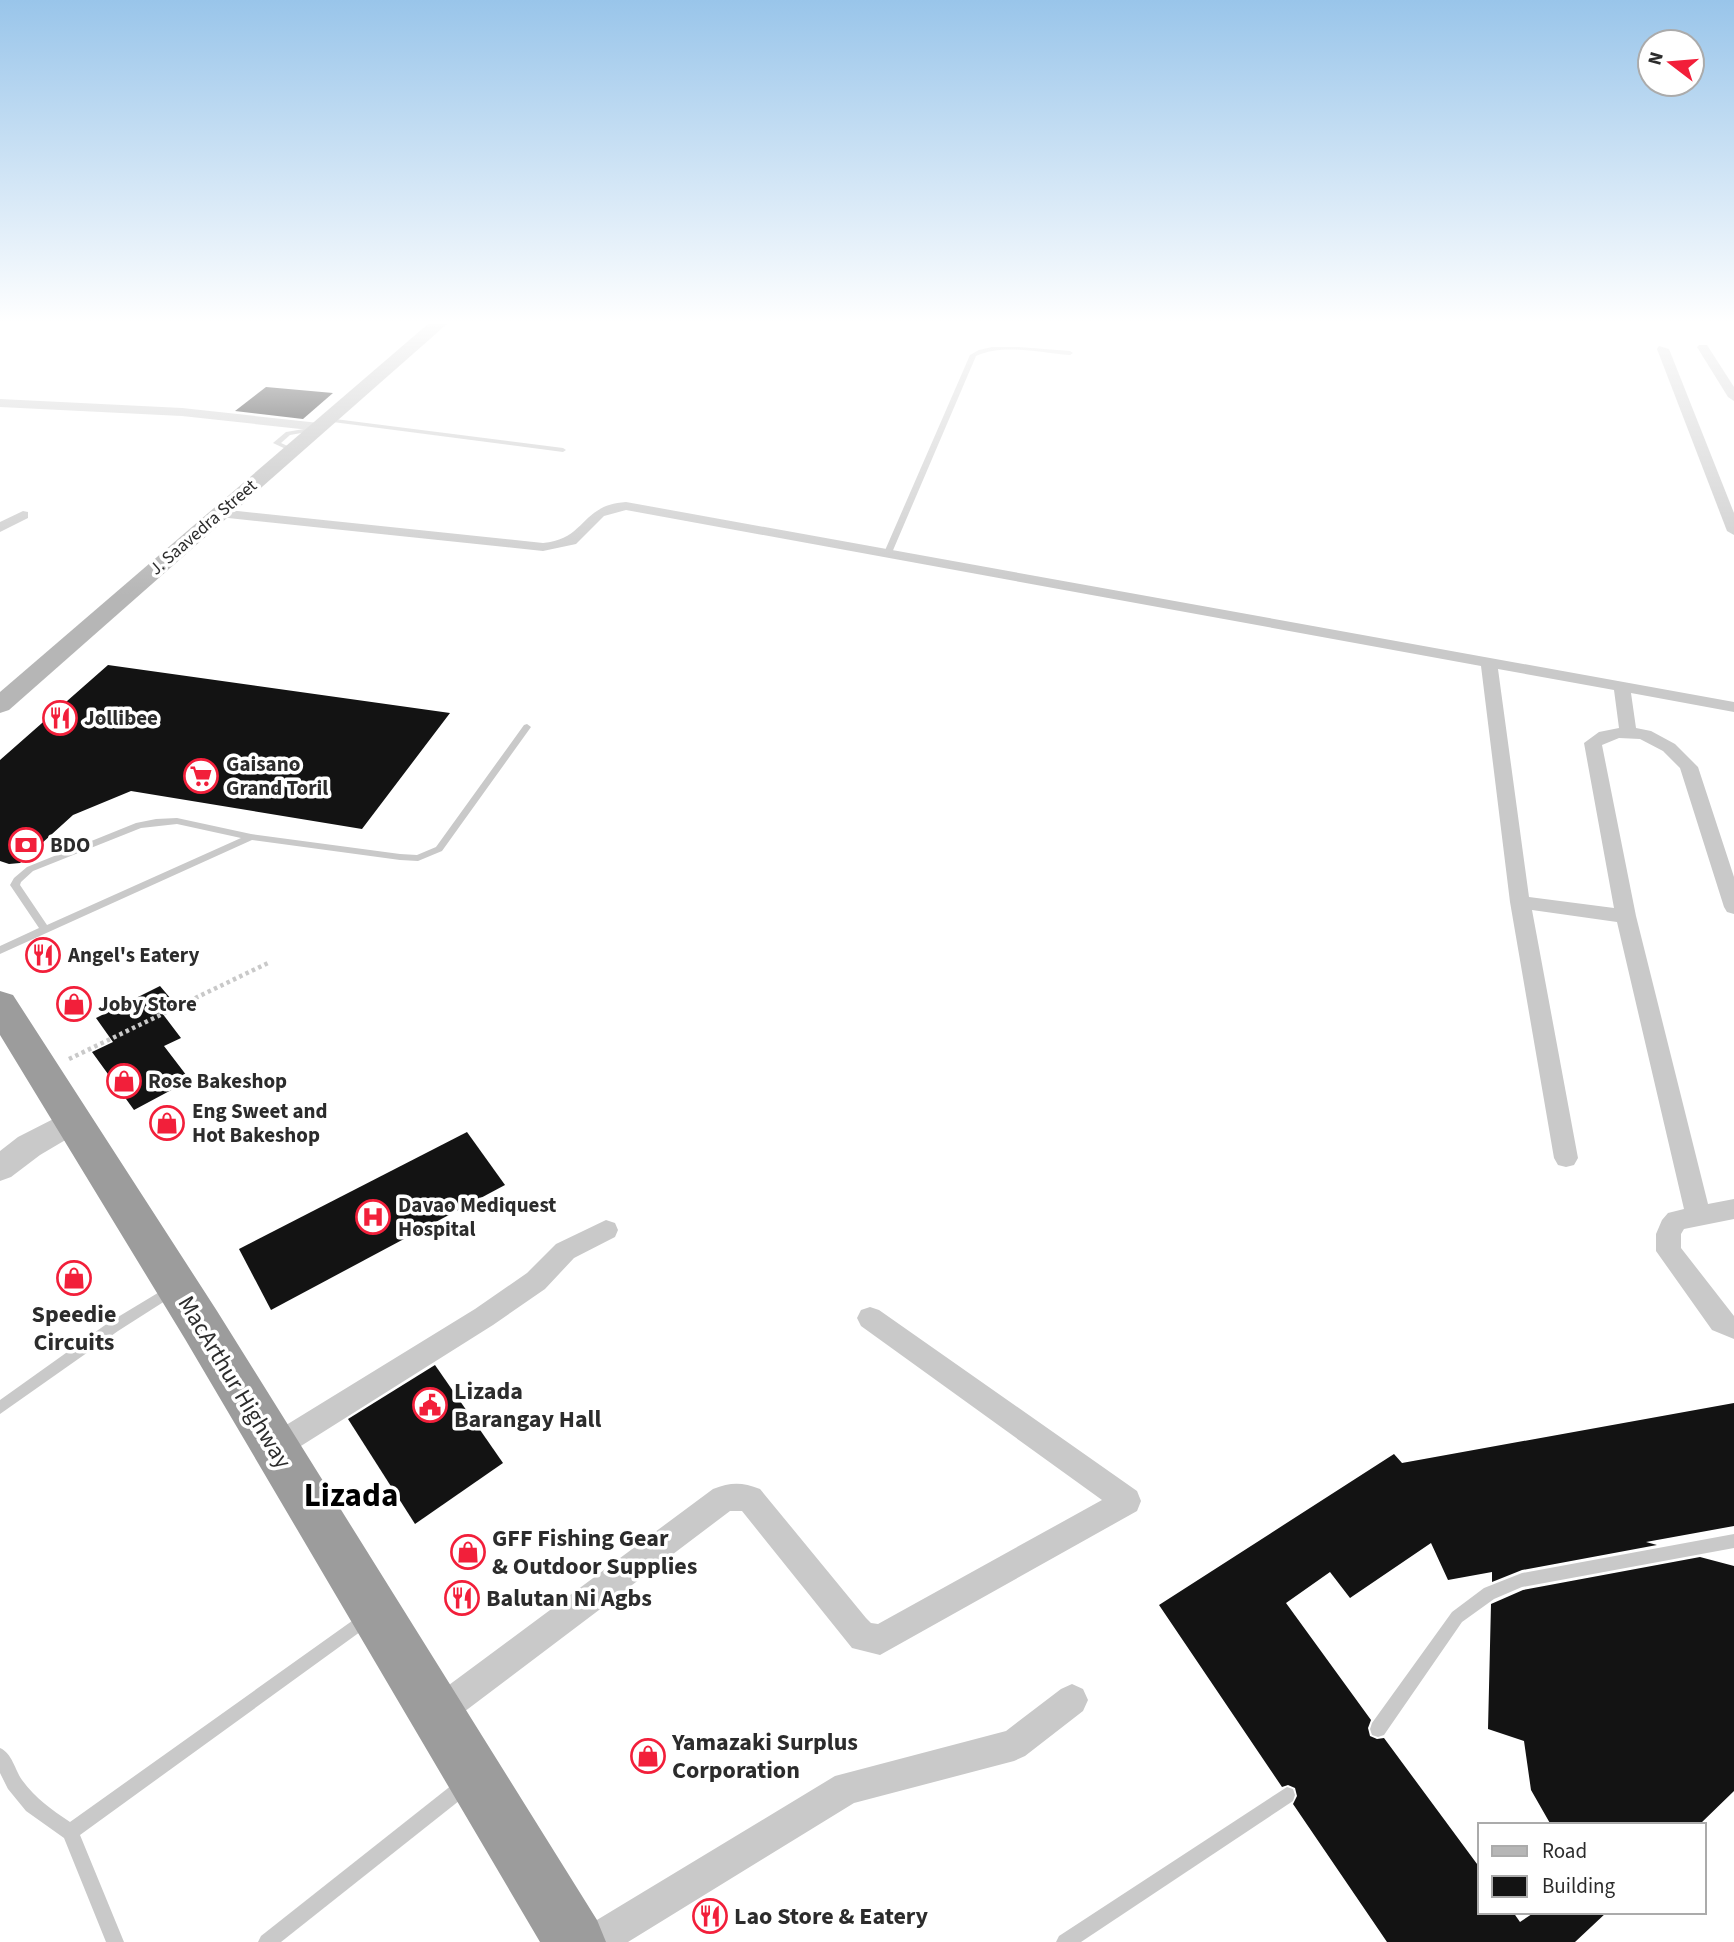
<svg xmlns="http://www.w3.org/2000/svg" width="1734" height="1942" font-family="'Source Sans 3',sans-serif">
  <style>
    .building { fill: #131313 }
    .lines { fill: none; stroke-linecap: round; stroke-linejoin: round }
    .path { stroke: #c9c9c9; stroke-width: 4.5; stroke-dasharray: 3.5 3.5; stroke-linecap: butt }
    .service { fill: #c9c9c9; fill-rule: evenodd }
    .minor { fill: #c9c9c9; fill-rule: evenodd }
    .tertiary { fill: #c9c9c9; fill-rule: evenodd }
    .secondary { fill: #b6b6b6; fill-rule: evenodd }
    .trunk { fill: #9c9c9c; fill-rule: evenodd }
    .labels { text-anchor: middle; stroke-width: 7; stroke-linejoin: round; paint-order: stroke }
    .far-street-label { font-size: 18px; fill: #2c2c2c; stroke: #fff }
    .poi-label { font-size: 21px; font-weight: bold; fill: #2c2c2c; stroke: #fff; text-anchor: start }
    .near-poi-label { font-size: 24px; font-weight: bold; fill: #2c2c2c; stroke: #fff; text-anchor: start }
    .near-street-label { font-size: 24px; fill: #2c2c2c; stroke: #fff }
    .near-district-label { font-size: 33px; font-weight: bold; fill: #000; stroke: #fff }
  </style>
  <rect width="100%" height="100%" fill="#fff"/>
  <!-- building -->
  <g class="building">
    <polygon points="266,387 333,393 303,419 235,411"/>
    <polygon points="108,665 450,713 362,829 131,791 73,815 20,863 9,864 0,861 0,760"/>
    <polygon points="160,986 177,1006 162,1013 181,1038 164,1046 190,1080 134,1110 92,1052 113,1042 96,1018"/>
    <polygon points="467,1132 505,1185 271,1310 239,1249"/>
    <polygon points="435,1365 503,1463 415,1524 348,1419"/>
    <polygon points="1734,1403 1734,1526 1646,1542 1657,1545 1522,1570 1492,1582 1492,1572 1448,1580 1431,1543 1350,1598 1330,1572 1286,1603 1371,1720 1368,1728 1370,1736 1377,1739 1384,1738 1480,1868 1480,1912 1513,1912 1520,1922 1535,1912 1607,1912 1575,1942 1387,1942 1293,1804 1297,1796 1295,1788 1288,1785 1282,1787 1159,1605 1394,1454 1402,1463"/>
    <polygon points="1700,1557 1734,1566 1734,1791 1699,1825 1551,1825 1531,1790 1524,1741 1488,1729 1491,1604 1523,1590"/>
  </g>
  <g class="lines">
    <!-- path -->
    <polyline class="path" points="69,1059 270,962"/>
    <!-- service -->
    <g class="service">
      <path d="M992 347H1019L1070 351 1073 353 1070 355C1040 353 1004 343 976 356L891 555 884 557 883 555 970 355 979 350Z"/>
      <polygon points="327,418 563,448 566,450 563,452 325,421 325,419"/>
      <polygon points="316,427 318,428 318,430 290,435 281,443 294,449 294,451 290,451 273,443 286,432"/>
      <path d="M527 724 531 727 442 851 418 861 400 860 252 840 0 954V946L39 928 10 885 14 878 27 867 136 823 156 819 177 818 251 834 400 854 417 855 436 847 524 725ZM177 824 241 838 47 925 20 885 21 882 33 871 141 828Z"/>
      <polygon points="171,1285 176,1286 177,1290 176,1294 118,1331 0,1414 0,1400 108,1323"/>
      <polygon points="1734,1534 1734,1548 1522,1587 1494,1599 1462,1622 1384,1735 1378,1737 1372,1735 1370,1729 1372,1723 1452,1612 1484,1588 1522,1573"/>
      <path d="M366 1611 371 1614 374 1619 371 1624 80 1835 124 1942H106L64 1838 26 1811 8 1789 0 1773V1748C12 1753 15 1770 22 1780 36 1799 51 1809 70 1822Z"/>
      <polygon points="463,1779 469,1781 471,1787 469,1793 281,1942 258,1942 261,1936 457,1781"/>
      <polygon points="1287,1787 1293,1789 1295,1795 1293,1801 1081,1942 1056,1942 1059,1936"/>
    </g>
    <!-- minor -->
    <g class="minor">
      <polygon points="1699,345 1707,345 1734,387 1734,401 1728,397 1697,347"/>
      <polygon points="1659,346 1669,349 1734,513 1734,535 1727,531 1657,349"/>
      <polygon points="0,399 182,408 319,423 325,427 319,431 182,416 0,407"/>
      <path d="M626 502 1734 702V712L1631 693 1636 728 1651 731 1675 744 1698 767 1734 877V914L1727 912 1724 907 1680 768 1663 751 1640 739 1619 738 1602 745 1636 916 1708 1204 1734 1199V1219L1684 1229 1681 1234V1248L1734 1316V1339L1712 1330 1656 1251V1234L1662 1220 1668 1213 1684 1209 1617 922 1532 910 1578 1158 1574 1165 1566 1167 1558 1165 1554 1158 1510 902 1481 666 626 510 604 516 576 544 543 551 219 517 212 513 219 509 543 543C587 539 580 505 626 502ZM1498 669 1614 690 1619 728 1599 732 1584 743 1614 908 1529 897Z"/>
      <polygon points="23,511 28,512 28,518 0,532 0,522"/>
      <polygon points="606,1220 615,1223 618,1230 615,1237 574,1258 545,1289 493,1325 285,1456 275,1460 265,1456 261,1447 265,1438 475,1309 527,1273 556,1244"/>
      <path d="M870 1307 879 1310 1137 1491 1141 1501 1137 1511 880 1655 852 1648 742 1511H730L448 1724 437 1729 426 1724 421 1713 426 1702 713 1489C731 1482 742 1482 760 1489L866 1618 871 1623 878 1624 1102 1500 861 1326 857 1318 861 1310Z"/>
      <polygon points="1072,1684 1083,1689 1088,1700 1083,1711 1025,1756 1014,1761 854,1803 628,1942 577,1942 582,1929 835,1776 1006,1731 1061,1689"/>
    </g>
    <!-- tertiary -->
    <polygon class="tertiary" points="73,1109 84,1113 88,1121 84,1129 40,1155 11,1177 0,1181 0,1151 18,1137"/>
    <!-- secondary -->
    <polygon class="secondary" points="428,324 447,324 9,710 0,713 0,692"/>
    <!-- trunk -->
    <polygon class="trunk" points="0,991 13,995 217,1311 597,1920 606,1942 540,1942 185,1339 0,1035"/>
  </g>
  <!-- sky -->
  <linearGradient id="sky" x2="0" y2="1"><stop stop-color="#99c5ea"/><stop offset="0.54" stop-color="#fff"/><stop offset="1" stop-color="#fff" stop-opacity="0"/></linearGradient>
  <rect width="1734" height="596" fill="url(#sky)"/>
  <!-- icons -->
  <defs>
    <g id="restaurant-ring" transform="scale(1.75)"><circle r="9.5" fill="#fff" stroke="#f21f3a" stroke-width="1.5"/><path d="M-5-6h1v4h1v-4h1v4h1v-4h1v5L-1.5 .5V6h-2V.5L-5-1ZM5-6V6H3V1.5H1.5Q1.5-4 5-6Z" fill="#f21f3a"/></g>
    <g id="supermarket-ring" transform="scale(1.75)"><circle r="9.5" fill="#fff" stroke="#f21f3a" stroke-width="1.5"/><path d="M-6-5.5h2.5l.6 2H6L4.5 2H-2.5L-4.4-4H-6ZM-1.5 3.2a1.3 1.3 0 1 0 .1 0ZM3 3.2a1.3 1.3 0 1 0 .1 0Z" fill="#f21f3a"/></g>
    <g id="bank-ring" transform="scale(1.75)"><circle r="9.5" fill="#fff" stroke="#f21f3a" stroke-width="1.5"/><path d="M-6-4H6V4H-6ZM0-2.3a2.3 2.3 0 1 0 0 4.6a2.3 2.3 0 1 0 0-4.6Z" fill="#f21f3a"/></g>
    <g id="shop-ring" transform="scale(1.75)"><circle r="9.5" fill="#fff" stroke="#f21f3a" stroke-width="1.5"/><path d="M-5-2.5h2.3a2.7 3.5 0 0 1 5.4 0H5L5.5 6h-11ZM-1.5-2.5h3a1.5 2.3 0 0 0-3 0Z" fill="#f21f3a"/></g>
    <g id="hospital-ring" transform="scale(1.75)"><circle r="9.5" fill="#fff" stroke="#f21f3a" stroke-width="1.5"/><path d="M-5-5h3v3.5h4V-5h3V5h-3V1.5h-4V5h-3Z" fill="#f21f3a"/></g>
    <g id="civic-ring" transform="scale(1.75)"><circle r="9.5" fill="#fff" stroke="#f21f3a" stroke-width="1.5"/><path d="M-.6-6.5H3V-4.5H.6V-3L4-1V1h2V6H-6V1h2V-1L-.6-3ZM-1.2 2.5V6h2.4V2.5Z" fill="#f21f3a"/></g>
  </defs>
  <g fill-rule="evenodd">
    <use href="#restaurant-ring" x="60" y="718"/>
    <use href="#supermarket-ring" x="201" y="776"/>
    <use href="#bank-ring" x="26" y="845"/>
    <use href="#restaurant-ring" x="43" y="955"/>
    <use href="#shop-ring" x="74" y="1004"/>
    <use href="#shop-ring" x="124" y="1081"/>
    <use href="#shop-ring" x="167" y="1123"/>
    <use href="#hospital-ring" x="373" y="1217"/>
    <use href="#shop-ring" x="74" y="1278"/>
    <use href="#civic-ring" x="430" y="1405"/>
    <use href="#shop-ring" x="468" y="1552"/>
    <use href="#restaurant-ring" x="462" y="1598"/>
    <use href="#shop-ring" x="648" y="1756"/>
    <use href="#restaurant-ring" x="710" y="1916"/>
  </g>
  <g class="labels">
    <!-- far-street labels -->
    <g class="far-street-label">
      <text transform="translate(203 527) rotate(-41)" y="6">J. Saavedra Street</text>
    </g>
    <!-- poi labels -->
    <g class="poi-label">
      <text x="84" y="725">Jollibee</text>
      <text x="226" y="771">Gaisano<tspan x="226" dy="24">Grand Toril</tspan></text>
      <text x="50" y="852">BDO</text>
      <text x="68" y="962">Angel's Eatery</text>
      <text x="98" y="1011">Joby Store</text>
      <text x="148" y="1088">Rose Bakeshop</text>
      <text x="192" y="1118">Eng Sweet and<tspan x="192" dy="24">Hot Bakeshop</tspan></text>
      <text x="398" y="1212">Davao Mediquest<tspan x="398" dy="24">Hospital</tspan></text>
    </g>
    <!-- near-poi labels -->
    <g class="near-poi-label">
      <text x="74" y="1322" text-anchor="middle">Speedie<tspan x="74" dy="28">Circuits</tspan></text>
      <text x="454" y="1399">Lizada<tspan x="454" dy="28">Barangay Hall</tspan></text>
      <text x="492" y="1546">GFF Fishing Gear<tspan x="492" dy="28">&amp; Outdoor Supplies</tspan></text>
      <text x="486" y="1606">Balutan Ni Agbs</text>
      <text x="672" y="1750">Yamazaki Surplus<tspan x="672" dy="28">Corporation</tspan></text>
      <text x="734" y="1924">Lao Store &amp; Eatery</text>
    </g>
    <!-- near-street labels -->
    <g class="near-street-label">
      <text transform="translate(235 1382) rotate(59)" y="8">MacArthur Highway</text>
    </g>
    <!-- near-district labels -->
    <g class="near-district-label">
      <text x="351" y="1506">Lizada</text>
    </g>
  </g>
  <!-- legend -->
  <rect x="1478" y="1823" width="228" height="91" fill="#ffffff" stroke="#ababab" stroke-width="2"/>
  <rect x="1492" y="1846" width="35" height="10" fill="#b6b6b6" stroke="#ababab" stroke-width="2"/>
  <text x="1542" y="1858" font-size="21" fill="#2c2c2c">Road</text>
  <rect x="1492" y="1876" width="35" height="21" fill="#131313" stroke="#ababab" stroke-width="2"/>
  <text x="1542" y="1893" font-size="21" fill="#2c2c2c">Building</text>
  <!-- north arrow -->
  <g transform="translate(1671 63) rotate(286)"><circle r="33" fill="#ffffff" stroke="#ababab" stroke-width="2"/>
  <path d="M0-5L12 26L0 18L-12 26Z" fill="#f21f3a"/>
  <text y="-10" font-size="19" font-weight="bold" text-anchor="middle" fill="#2c2c2c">N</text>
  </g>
</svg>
